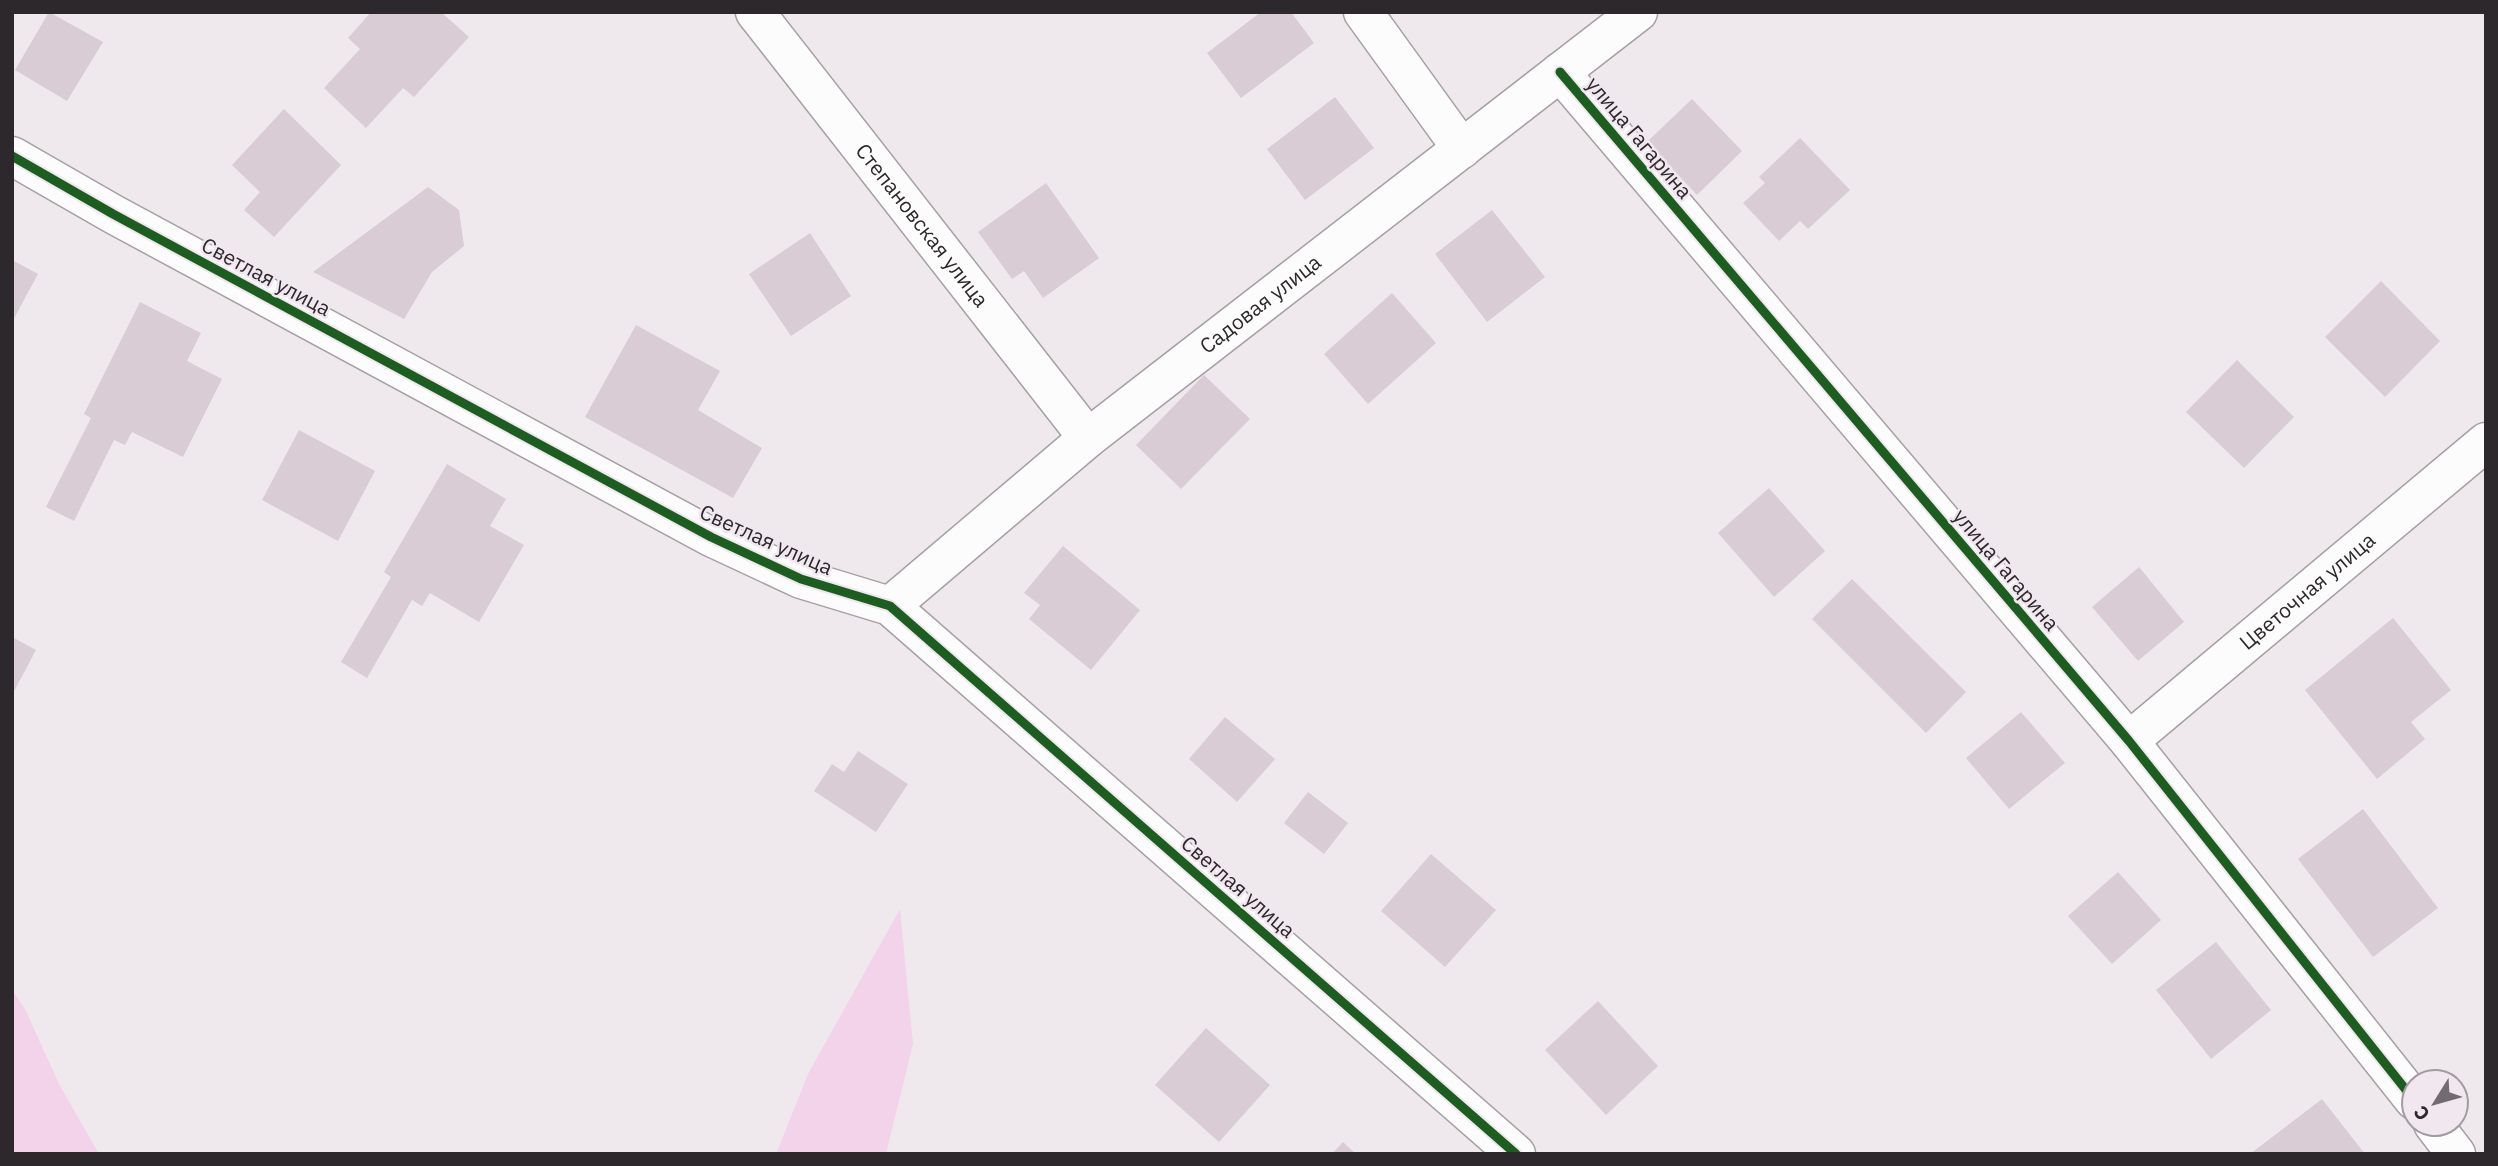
<svg xmlns="http://www.w3.org/2000/svg" width="2498" height="1166" font-family="'IBM Plex Sans',sans-serif">
  <style>
    .green { fill: #f3d3e9 }
    .building { fill: #daccd5 }
    .lines { fill: none; stroke-linecap: round; stroke-linejoin: round }
    .minor-casing { stroke: #a4a0a3; stroke-width: 41 }
    .minor { stroke: #fdfcfc; stroke-width: 38 }
    .cycleway-casing { stroke: #f1e7ee; stroke-width: 13 }
    .cycleway { stroke: #1b5e20; stroke-width: 9 }
    .labels { text-anchor: middle; stroke-width: 5; stroke-linejoin: round; paint-order: stroke }
    .street-label { font-size: 21px; fill: #2c282b; stroke: #f1e7ee }
  </style>
  <rect width="100%" height="100%" fill="#efe9ed"/>
  <!-- green -->
  <g class="green">
    <polygon points="900,909 913,1044 886,1154 776,1154 808,1074"/>
    <polygon points="12,990 25,1009 59,1084 99,1154 12,1154"/>
  </g>
  <!-- building -->
  <g class="building">
    <polygon points="49,12 103,42 67,101 15,70"/>
    <polygon points="371,12 441,12 469,37 414,97 403,88 366,128 324,88 360,49 348,38"/>
    <polygon points="1261,12 1291,12 1314,43 1241,98 1207,53"/>
    <polygon points="1335,97 1374,148 1305,200 1267,149"/>
    <polygon points="1692,99 1742,151 1697,195 1647,142"/>
    <polygon points="284,109 341,165 274,237 244,210 260,192 232,165"/>
    <polygon points="1800,138 1850,190 1808,229 1800,221 1779,241 1743,203 1765,183 1759,177"/>
    <polygon points="1046,183 1099,258 1043,298 1024,271 1012,279 978,232"/>
    <polygon points="428,187 459,210 464,246 432,272 404,319 313,272"/>
    <polygon points="1492,210 1545,277 1487,322 1435,254"/>
    <polygon points="810,233 851,296 791,336 749,274"/>
    <polygon points="12,260 38,274 12,322"/>
    <polygon points="2381,281 2440,341 2385,397 2325,337"/>
    <polygon points="1392,293 1436,343 1368,404 1324,354"/>
    <polygon points="140,302 201,333 187,361 222,379 183,457 132,432 125,445 114,440 74,521 46,507 91,418 84,414"/>
    <polygon points="636,325 720,371 698,410 762,448 733,498 585,417"/>
    <polygon points="2237,360 2294,417 2244,468 2186,412"/>
    <polygon points="1204,375 1250,419 1181,489 1136,445"/>
    <polygon points="299,430 375,471 338,541 262,500"/>
    <polygon points="447,464 506,499 490,526 524,545 479,622 430,593 422,606 412,600 367,678 341,662 391,577 384,572"/>
    <polygon points="1769,488 1825,551 1774,597 1718,533"/>
    <polygon points="1063,546 1140,610 1091,670 1029,619 1040,605 1024,593"/>
    <polygon points="2139,567 2184,622 2138,661 2092,607"/>
    <polygon points="1852,579 1966,692 1926,733 1812,619"/>
    <polygon points="2393,618 2451,690 2411,722 2425,739 2377,779 2305,690"/>
    <polygon points="12,637 36,650 12,695"/>
    <polygon points="2021,712 2065,763 2009,809 1966,758"/>
    <polygon points="1225,717 1275,759 1237,802 1189,759"/>
    <polygon points="858,751 908,784 876,832 814,791 832,764 844,772"/>
    <polygon points="1308,792 1348,823 1324,854 1284,823"/>
    <polygon points="2363,809 2438,908 2373,957 2298,859"/>
    <polygon points="1431,854 1496,910 1445,967 1381,911"/>
    <polygon points="2118,872 2161,920 2112,964 2068,916"/>
    <polygon points="2216,942 2271,1010 2211,1059 2156,990"/>
    <polygon points="1598,1001 1658,1066 1606,1115 1545,1050"/>
    <polygon points="1206,1028 1270,1085 1219,1142 1155,1085"/>
    <polygon points="2322,1099 2365,1154 2250,1154"/>
    <polygon points="1343,1142 1356,1154 1332,1154"/>
  </g>
  <g class="lines">
    <!-- minor casing -->
    <g class="minor-casing">
      <g id="minor">
        <path id="s1" d="M755 12 1088 438"/>
        <polyline points="1363,12 1462,149"/>
        <polyline points="1560,72 2129,741 2414,1100"/>
        <polyline points="12,156 113,214 711,537 801,579 890,606 1516,1154"/>
        <path id="s2" d="M890 606 1088 438 1638 12"/>
        <path id="s3" d="M2129 741 2486 442"/>
        <polyline points="2433,1124 2456,1154"/>
      </g>
    </g>
    <!-- minor -->
    <use href="#minor" class="minor"/>
    <!-- cycleway casing -->
    <g class="cycleway-casing">
      <g id="cycleway">
        <polyline points="1560,72 2129,741 2414,1100"/>
        <polyline points="12,156 113,214 711,537 801,579 890,606 1516,1154"/>
      </g>
    </g>
    <!-- cycleway -->
    <use href="#cycleway" class="cycleway"/>
  </g>
  <g class="labels">
    <!-- street labels -->
    <g class="street-label">
      <text transform="translate(1639 138) rotate(50)" y="7">улица Гагарина</text>
      <text dy="7" stroke="none"><textPath href="#s1" startOffset="271">Степановская улица</textPath></text>
      <text transform="translate(266 277) rotate(28)" y="7">Светлая улица</text>
      <text dy="7" stroke="none"><textPath href="#s2" startOffset="478">Садовая улица</textPath></text>
      <text transform="translate(766 540) rotate(24)" y="7">Светлая улица</text>
      <text transform="translate(2006 570) rotate(50)" y="7">улица Гагарина</text>
      <text dy="7" stroke="none"><textPath href="#s3" startOffset="233">Цветочная улица</textPath></text>
      <text transform="translate(1238 887) rotate(41)" y="7">Светлая улица</text>
    </g>
  </g>
  <!-- border -->
  <rect width="2498" height="1166" fill="none" stroke="#2c282b" stroke-width="28"/>
  <!-- north arrow -->
  <g transform="translate(2435 1103) rotate(233)"><circle r="33" fill="#f1e7ee" stroke="#a29ba0" stroke-width="2"/>
  <path d="M0-5L12 26L0 18L-12 26Z" fill="#706c6f"/>
  <text y="-10" font-size="19" font-weight="bold" text-anchor="middle" fill="#2c282b">С</text>
  </g>
</svg>
